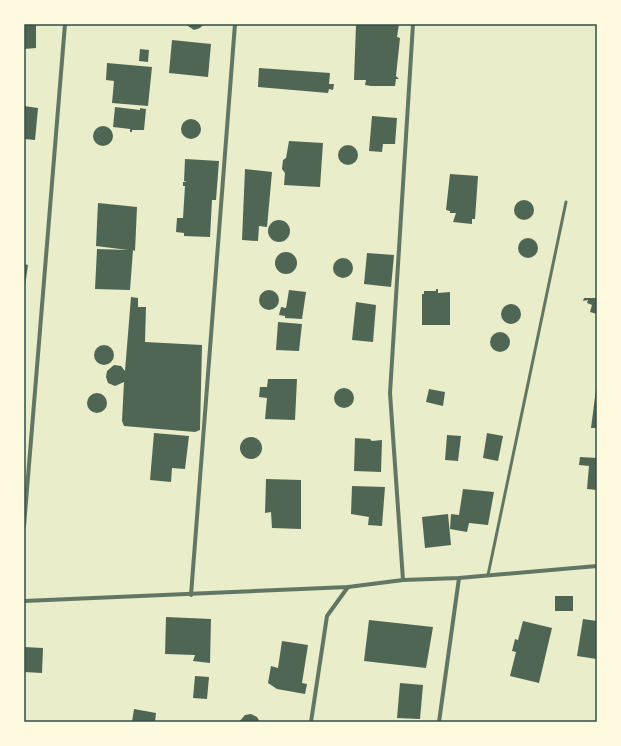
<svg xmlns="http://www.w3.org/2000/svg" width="621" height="746" font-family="'Sofia Sans Condensed',sans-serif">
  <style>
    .building { fill: #4f6655 }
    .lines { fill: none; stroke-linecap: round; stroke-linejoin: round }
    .service { stroke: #617663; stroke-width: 3 }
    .minor { stroke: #617663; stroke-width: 4 }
    .neatline { fill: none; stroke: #344e41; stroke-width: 1.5 }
  </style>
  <rect width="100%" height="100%" fill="#e9edc9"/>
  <!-- building -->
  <g class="building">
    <polygon points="24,24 36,24 36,48 24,49"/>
    <polygon points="185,24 204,24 200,28 194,30"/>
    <polygon points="359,24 399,24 397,37 400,38 396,76 399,79 396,79 395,86 371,86 365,85 366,80 354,80 356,25"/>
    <polygon points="172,40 211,44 208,77 169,73"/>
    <polygon points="140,49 149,50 148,62 139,61"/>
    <polygon points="107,63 152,67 148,106 112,103 114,81 106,80"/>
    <polygon points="259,68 330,73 329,84 334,84 333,90 329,89 328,93 258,87"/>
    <polygon points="24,106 38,108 35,140 24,139"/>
    <polygon points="115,107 140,110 140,108 146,109 144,130 132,130 132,132 130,132 130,129 113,127"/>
    <polygon points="372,116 397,118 395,144 383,144 382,152 369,151"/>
    <circle cx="191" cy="129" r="10"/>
    <circle cx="103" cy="136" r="10"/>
    <polygon points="289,141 323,143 320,187 284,185 285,173 282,169 283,160 286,158"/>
    <circle cx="348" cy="155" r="10"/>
    <polygon points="185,159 219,161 216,200 212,200 210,237 184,236 184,233 176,232 177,218 183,218 185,186 183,186 183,182 187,182 184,181"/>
    <polygon points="245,169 272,172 267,227 259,226 258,241 242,240"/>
    <polygon points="450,174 478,176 475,219 472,219 472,224 453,222 456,213 450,213 450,211 446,210"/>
    <circle cx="524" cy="210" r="10"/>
    <polygon points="98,203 137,207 135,251 133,250 130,290 95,289 97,249 128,250 96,246"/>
    <circle cx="279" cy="231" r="11"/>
    <circle cx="528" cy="248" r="10"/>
    <circle cx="286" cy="263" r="11"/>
    <polygon points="367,253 394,255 391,287 364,284"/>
    <circle cx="343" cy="268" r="10"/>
    <polygon points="24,264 28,265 25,286 24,286"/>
    <polygon points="436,289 438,289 438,293 450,292 450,325 422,325 422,294 424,294 424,291 436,291"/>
    <circle cx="269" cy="300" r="10"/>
    <polygon points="289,290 306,292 302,319 285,318 285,316 279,315 281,307 286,308"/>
    <polygon points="131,297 138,298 138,307 146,307 145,342 202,345 200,430 195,432 124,426 122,421 124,382 115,386 108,383 106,377 107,371 114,365 121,366 125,371"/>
    <polygon points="584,298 597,298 597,314 590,312 592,305 587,303 588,300 583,301"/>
    <polygon points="356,302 376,305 373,342 352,340"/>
    <circle cx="511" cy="314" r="10"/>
    <polygon points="278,322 302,324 299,351 276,350"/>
    <circle cx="500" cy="342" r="10"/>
    <circle cx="104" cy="355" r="10"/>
    <polygon points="268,379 297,379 295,420 265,419 267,398 259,397 260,387 267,387"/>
    <circle cx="344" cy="398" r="10"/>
    <polygon points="429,389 445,392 443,406 426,402"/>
    <polygon points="596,389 597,389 597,428 591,428"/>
    <circle cx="97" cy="403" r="10"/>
    <polygon points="154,433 189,436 185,469 172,468 171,482 150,480"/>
    <polygon points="487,433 503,436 498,461 483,458"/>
    <polygon points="447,435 461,436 458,461 445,460"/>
    <circle cx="251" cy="448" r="11"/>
    <polygon points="355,438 370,439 372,441 382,440 381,472 354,471"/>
    <polygon points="580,457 597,458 597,490 587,489 589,466 579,465"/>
    <polygon points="266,479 301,480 301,529 272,528 271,512 265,513"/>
    <polygon points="352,486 385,487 382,526 368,525 369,517 351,514"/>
    <polygon points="463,489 494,492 488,525 469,523 467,532 450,529 451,514 459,515"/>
    <polygon points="448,514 451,545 425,548 422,517"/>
    <rect x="555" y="596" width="18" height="15"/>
    <polygon points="166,617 211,619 210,663 193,661 195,655 165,654"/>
    <polygon points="583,619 597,621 597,659 577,656"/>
    <polygon points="369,620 433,627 426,668 364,661"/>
    <polygon points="523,621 552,628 539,683 510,676 516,652 512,651 515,639 518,640"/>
    <polygon points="282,641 308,645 302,683 307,684 305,694 277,689 268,683 271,666 278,668"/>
    <polygon points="24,647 43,648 42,673 24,672"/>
    <polygon points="195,676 209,677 207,699 193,698"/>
    <polygon points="400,683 423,685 420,719 397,718"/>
    <polygon points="134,709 156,713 155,722 132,722"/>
    <polygon points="251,714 257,717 260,722 239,722 245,715"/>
  </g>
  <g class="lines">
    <!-- service -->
    <polyline class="service" points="488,575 566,202"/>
    <!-- minor -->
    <g class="minor">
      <polyline points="24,526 65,24"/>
      <polyline points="403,580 390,393 413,24"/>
      <polyline points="191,595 235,24"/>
      <polyline points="24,601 348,587 403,580 459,578 597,566"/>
      <polyline points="311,722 327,616 348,587"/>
      <polyline points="439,722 459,578"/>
    </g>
  </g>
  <!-- border -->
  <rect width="621" height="746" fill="none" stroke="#fefae0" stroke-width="50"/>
  <rect x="25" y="25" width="571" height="696" class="neatline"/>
</svg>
